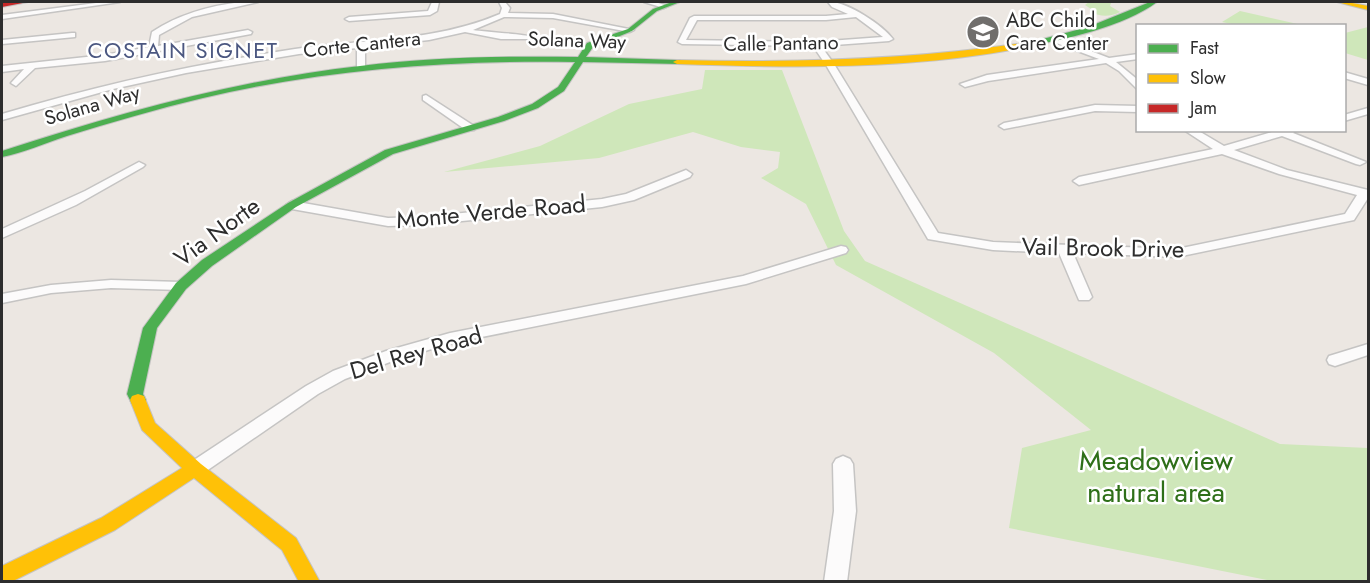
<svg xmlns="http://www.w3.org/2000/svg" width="1370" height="583" font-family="Jost,sans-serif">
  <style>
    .green { fill: #cfe7ba }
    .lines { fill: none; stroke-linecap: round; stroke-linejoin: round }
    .street-casing { stroke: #c5c4c3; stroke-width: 3 }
    .fast-casing { stroke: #c5c4c3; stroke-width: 2 }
    .slow-casing { stroke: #c5c4c3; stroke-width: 2 }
    .jam-casing { stroke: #c5c4c3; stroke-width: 2 }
    .street { fill: #fcfbfb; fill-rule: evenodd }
    .fast { fill: #4caf50; fill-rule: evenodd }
    .slow { fill: #ffc107; fill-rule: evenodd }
    .jam { fill: #c62828; fill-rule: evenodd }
    .labels { text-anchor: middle; stroke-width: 5; stroke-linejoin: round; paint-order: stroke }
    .far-poi-label { font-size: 20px; fill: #2d2d2d; stroke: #fff; text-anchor: start }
    .far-street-label { font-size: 20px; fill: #2d2d2d; stroke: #fff }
    .far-neighbourhood-label { font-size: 22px; letter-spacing: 1.5px; fill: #4b5780; stroke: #fff }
    .street-label { font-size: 24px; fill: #2d2d2d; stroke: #fff }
    .near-park-label { font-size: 28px; fill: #2e6f18; stroke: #fff }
  </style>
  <rect width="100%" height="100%" fill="#ece7e2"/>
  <!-- green -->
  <g class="green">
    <path d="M1089 2H1108L1111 3 1110 6 1120 12C1110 17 1101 17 1090 12L1091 9 1085 5Z"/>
    <polygon points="1240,11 1302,25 1236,25 1222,22"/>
    <polygon points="1368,27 1368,60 1345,53 1345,33"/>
    <polygon points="705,70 782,70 844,231 865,261 1280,444 1368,448 1368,581 1272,581 1009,528 1022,448 1091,430 994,353 836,265 806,204 761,178 778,168 780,152 741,147 693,132 599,158 444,172 540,146 629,104 702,89"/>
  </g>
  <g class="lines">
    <!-- street casing -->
    <g class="street-casing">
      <g id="street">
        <polygon points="104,2 120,2 2,19 2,15"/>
        <path d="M241 2H258L192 17 159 35 158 46 248 30 252 32 251 34 105 61 35 68 16 86 11 83 24 69 2 72V66L105 55 149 47 152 32C179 14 209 6 241 2Z"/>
        <polygon points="432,2 439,2 437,11 430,15 349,21 345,19 349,17 428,11"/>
        <path d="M499 2H505L510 8 508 13 553 14 634 30 630 32 553 18 504 17 473 30C484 32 527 34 531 37L530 39H501L465 32 429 40 365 47V67L361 70 357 67V48L299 54 186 73 113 89 2 120V114C98 85 195 64 295 49 365 39 434 42 500 14L502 8Z"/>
        <polygon points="644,2 655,2 668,6 664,8"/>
        <path d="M828 2C845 0 883 25 893 39L889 41 821 46 834 64 938 233 993 242 1177 249 1345 214 1357 195 1279 174 1222 154 1079 185 1073 181 1079 177 1213 149 1184 130H1197L1224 146 1279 130H1297L1293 133 1366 162 1360 165 1356 164 1282 136 1234 150 1287 170 1368 190V198L1354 220 1177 257 1073 253 1092 297 1089 300H1079L1059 253 993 250 928 239 826 65 813 46 682 44 678 42 690 18 694 16H826L848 14 832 7ZM856 17 883 37 815 42 686 40 697 20H826Z"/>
        <polygon points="72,33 75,33 75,37 2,44 2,40"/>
        <polygon points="1054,37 1109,58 1138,54 1138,59 1116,62 1138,80 1138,90 1119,71 1106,63 988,81 965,87 960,84 987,75 1099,59 1051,41 1050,39"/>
        <polygon points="1344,72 1368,79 1368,85 1344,78"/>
        <polygon points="426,95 474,126 474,130 466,130 423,100 423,96"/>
        <polygon points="1095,105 1138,106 1138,112 1095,111 1004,129 999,126 1004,123"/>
        <polygon points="1368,108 1368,114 1344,121 1344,115"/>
        <polygon points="139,162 145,165 143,167 76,205 2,238 2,229 85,191"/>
        <polygon points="686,170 692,174 690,177 634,200 602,207 422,225 388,226 292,209 286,205 292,201 388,218 422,217 602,199 626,194"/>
        <polygon points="841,246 846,247 848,250 846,253 746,284 452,343 398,359 345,379 318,394 202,474 195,477 188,474 185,469 188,464 306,386 333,371 386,351 450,333 743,276"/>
        <polygon points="111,280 181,282 188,286 181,290 111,288 51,293 2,303 2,294 51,285"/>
        <polygon points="1368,344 1368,355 1335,366 1329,364 1327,360 1329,356"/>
        <polygon points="843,456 850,459 853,464 856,511 847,582 824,582 834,511 833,464 836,459"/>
      </g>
    </g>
    <!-- fast casing -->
    <g class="fast-casing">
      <g id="fast">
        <path d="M672 2H680L657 11 632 31 593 47 586 57 677 60H680V64L583 62 564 91 538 108 504 121 393 154 296 207 212 266 186 289 157 328 143 394 146 400 144 404H132L127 394 143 328 176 283 202 260 288 203 385 150 498 117 532 104 558 87 575 62C449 60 326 69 203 98 157 109 112 122 67 136 45 143 23 153 2 157V151C119 113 237 80 360 66 432 57 505 56 578 57L587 43 628 29 653 9Z"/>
        <path d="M1150 2H1157C1125 26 1064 40 1024 47L1020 45 1088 27Z"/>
      </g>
    </g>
    <!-- slow casing -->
    <g class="slow-casing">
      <g id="slow">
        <polygon points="1337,2 1347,2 1368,6 1368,10"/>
        <path d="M1024 43 1028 45 1027 47C913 70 792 68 677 64L673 62 677 60C794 63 909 60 1024 43Z"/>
        <polygon points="138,394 144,396 155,423 201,464 296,538 320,582 299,582 282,550 194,478 115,530 11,582 2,582 2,566 101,518 182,468 142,430 130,400 132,396"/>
      </g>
    </g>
    <!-- jam casing -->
    <g class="jam-casing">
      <polygon id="jam" points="14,2 28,2 2,7 2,3"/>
    </g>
    <!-- street -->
    <use href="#street" class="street"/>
    <!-- fast -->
    <use href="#fast" class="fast"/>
    <!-- slow -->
    <use href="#slow" class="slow"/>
    <!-- jam -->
    <use href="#jam" class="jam"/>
  </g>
  <!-- icons -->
  <defs>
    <g id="school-disc" transform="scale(1.725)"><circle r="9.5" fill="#706e6c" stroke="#fff"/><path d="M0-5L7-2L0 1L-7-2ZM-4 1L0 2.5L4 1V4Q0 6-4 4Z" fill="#fff"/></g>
  </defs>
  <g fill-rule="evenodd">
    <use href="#school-disc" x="983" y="32"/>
  </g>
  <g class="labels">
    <!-- far-poi labels -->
    <g class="far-poi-label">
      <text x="1006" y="27">ABC Child<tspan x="1006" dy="23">Care Center</tspan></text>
    </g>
    <!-- far-street labels -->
    <g class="far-street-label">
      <text transform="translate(577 40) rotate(2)" y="7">Solana Way</text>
      <text transform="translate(781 43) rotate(-1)" y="7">Calle Pantano</text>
      <text transform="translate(362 44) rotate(-6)" y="7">Corte Cantera</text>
      <text transform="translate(92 105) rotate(-16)" y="7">Solana Way</text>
    </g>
    <!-- far-neighbourhood labels -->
    <g class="far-neighbourhood-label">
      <text x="183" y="58">COSTAIN SIGNET</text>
    </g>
    <!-- street labels -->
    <g class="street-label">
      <text transform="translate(491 212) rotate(-5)" y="8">Monte Verde Road</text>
      <text transform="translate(217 232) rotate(-36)" y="8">Via Norte</text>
      <text transform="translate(1103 248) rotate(1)" y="8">Vail Brook Drive</text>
      <text transform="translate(416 353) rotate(-16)" y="8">Del Rey Road</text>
    </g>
    <!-- near-park labels -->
    <g class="near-park-label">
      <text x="1156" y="470">Meadowview<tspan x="1156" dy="32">natural area</tspan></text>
    </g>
  </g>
  <!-- border -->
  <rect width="1370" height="583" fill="none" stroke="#2d2d2d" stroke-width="6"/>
  <!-- legend -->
  <rect x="1136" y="24" width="210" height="108" fill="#ffffff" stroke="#ababab" stroke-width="1.5"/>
  <rect x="1148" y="44" width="30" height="9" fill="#4caf50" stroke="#ababab" stroke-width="1.5"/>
  <text x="1190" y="54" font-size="18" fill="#2d2d2d">Fast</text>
  <rect x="1148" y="74" width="30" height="9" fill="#ffc107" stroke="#ababab" stroke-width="1.5"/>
  <text x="1190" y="84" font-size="18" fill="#2d2d2d">Slow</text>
  <rect x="1148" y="104" width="30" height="9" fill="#c62828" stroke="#ababab" stroke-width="1.5"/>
  <text x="1190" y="114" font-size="18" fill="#2d2d2d">Jam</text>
</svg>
